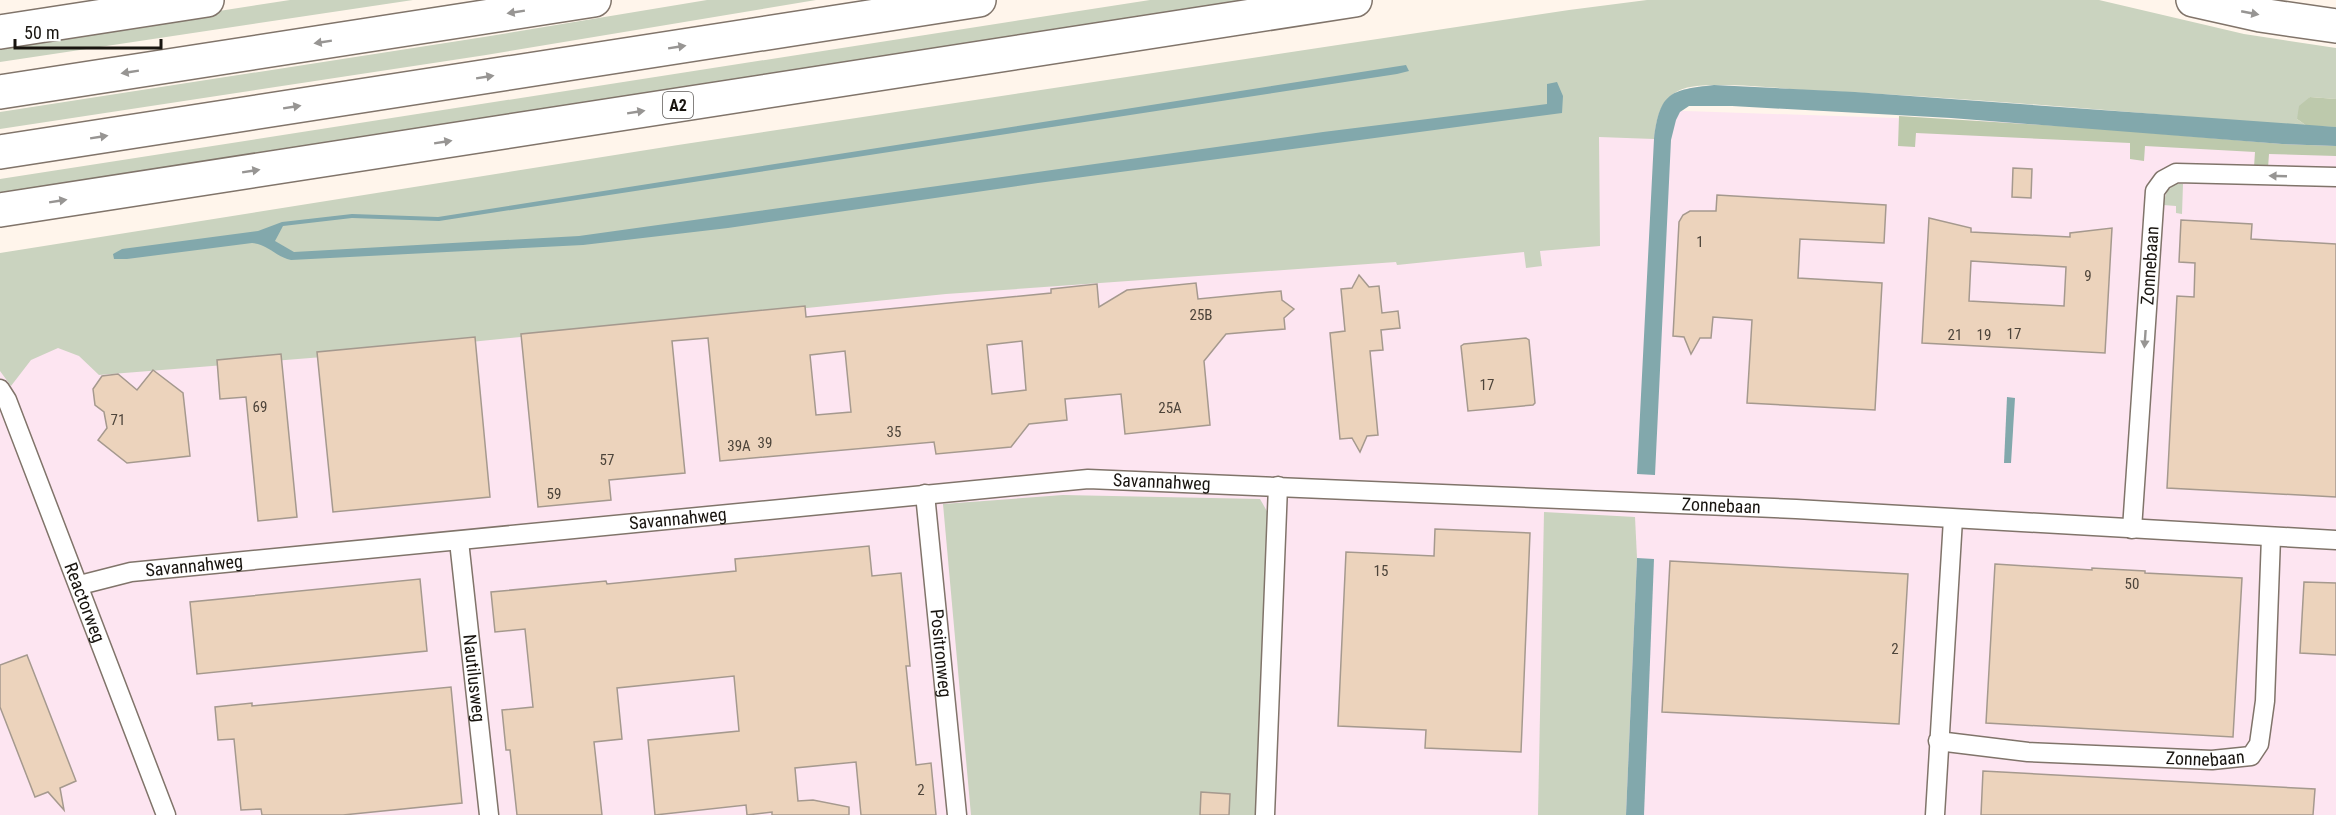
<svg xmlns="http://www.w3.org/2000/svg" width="2336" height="815" font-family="'Roboto Condensed',sans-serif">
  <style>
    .industrial { fill: #fde5f1 }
    .green { fill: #cad3bf }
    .forest { fill: #bdc9ac }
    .water { fill: #82a8ac }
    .building { fill: #ecd3bc; stroke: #a5998e; stroke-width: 1.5; fill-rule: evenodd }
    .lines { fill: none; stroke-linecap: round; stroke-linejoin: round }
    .minor-casing { stroke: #80746a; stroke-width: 21 }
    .motorway-casing { stroke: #80746a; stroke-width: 36 }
    .minor { stroke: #fff; stroke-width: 18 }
    .motorway { stroke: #fff; stroke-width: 33 }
    .oneway { fill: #979593 }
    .labels { text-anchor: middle; stroke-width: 4.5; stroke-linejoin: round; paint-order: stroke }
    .number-label { font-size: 15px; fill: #4d443a }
    .shield { fill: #fff; stroke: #5d5a57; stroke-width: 1.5 }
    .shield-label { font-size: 16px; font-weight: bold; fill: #18140f }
    .street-label { font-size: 18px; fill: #18140f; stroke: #fff }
  </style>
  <rect width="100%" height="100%" fill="#fff5eb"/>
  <!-- industrial -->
  <polygon class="industrial" points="1628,109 2336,133 2336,815 0,815 0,340"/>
  <!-- green -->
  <g class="green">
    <polygon points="290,0 413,0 0,62 0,45"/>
    <polygon points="707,0 816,0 486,55 0,129 0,112 484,37"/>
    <polygon points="1150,0 1262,0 0,197 0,179"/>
    <path d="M1647 0H2099L2244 34 2336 48V99L2310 97 2297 119 2307 126C2139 114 1971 97 1803 90 1776 88 1702 80 1680 90 1659 100 1657 118 1654 139L1599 137 1600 246 1540 251 1542 266 1526 268 1524 252 1397 265 1396 262 946 294 323 357 99 375 79 356 58 348 31 360 11 386 0 371V253L678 145 1569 10Z"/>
    <polygon points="2175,184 2183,184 2182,214 2176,213 2176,206 2163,205 2167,191"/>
    <polygon points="1063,495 1260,499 1268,513 1257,815 971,815 943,504"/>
    <polygon points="1544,512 1635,517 1637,558 1626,815 1538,815"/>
  </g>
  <!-- forest -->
  <g class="forest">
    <polygon points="2310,97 2336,99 2336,127 2307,126 2297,119 2299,106"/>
    <polygon points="1899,116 2092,128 2282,144 2336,146 2336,156 2269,154 2268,168 2254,167 2255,152 2145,146 2144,161 2130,159 2130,143 1916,133 1915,147 1898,146"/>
  </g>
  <!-- water -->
  <g class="water">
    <path d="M1406 65 1409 71 1397 74 439 221 352 218 283 226 275 241 294 252 579 236 1323 132 1547 104V84L1557 82 1563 96 1562 113 1038 183 728 228 583 245 291 260C276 257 268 244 252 243L127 259H114L113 254 122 249 258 231 282 222 352 214 438 217Z"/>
    <path d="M1714 85 1855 92 2336 127V146L2282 144 1951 118 1732 106H1689L1680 112 1676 120 1671 140 1655 475 1637 474 1654 139C1660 92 1670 90 1714 85Z"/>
    <polygon points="2007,397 2015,398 2011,463 2004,463"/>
    <polygon points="1637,558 1654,559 1644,815 1626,815"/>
  </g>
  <!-- building -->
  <g class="building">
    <polygon points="2013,168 2032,169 2031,198 2012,197"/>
    <polygon points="1717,195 1886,205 1884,243 1800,239 1798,278 1882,283 1875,410 1747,403 1752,320 1713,317 1711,338 1700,338 1691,354 1684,337 1673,336 1679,222 1683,215 1690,211 1716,211"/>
    <path d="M1929 218 1971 228V232L2070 237V233L2112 228 2105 353 1922 343ZM1971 261 2066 267 2064 306 1969 301Z"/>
    <polygon points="2181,220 2252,224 2251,239 2336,244 2336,497 2167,488 2177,296 2194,297 2195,263 2179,262"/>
    <polygon points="1359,275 1369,287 1379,286 1382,313 1398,311 1400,328 1381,330 1383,350 1370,351 1378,435 1367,436 1360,452 1352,438 1340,439 1330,333 1345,331 1341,289 1352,288"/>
    <path d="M1196 283 1198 299 1281 291 1282 300 1294 309 1284 318 1285 329 1226 334 1204 361 1210 425 1125 434 1121 394 1065 399 1067 420 1029 424 1011 447 936 454 934 442 720 461 708 338 672 341 685 473 609 480 611 500 538 507 521 334 805 306 806 317 1051 293V289L1097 284 1099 307 1127 290ZM1022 341 1026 390 992 394 987 345ZM845 351 851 412 816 415 810 355Z"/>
    <polygon points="475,337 490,497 333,512 317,352"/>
    <polygon points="1526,338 1529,340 1535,403 1533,405 1468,411 1461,346 1464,344"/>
    <polygon points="281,354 297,517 258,521 246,397 220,399 217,360"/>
    <polygon points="153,370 183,393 190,456 127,463 98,440 107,428 104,412 95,405 93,389 102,376 118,374 137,390"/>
    <polygon points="1435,529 1530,533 1521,752 1425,748 1426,730 1338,726 1346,552 1434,556"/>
    <polygon points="869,546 872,576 901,573 910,666 906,666 916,765 931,763 936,815 861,815 856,762 795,768 798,801 813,800 849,807 849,815 772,815 772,812 747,815 746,805 655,815 648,740 739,731 734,676 617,688 622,739 594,742 602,815 517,815 510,750 506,750 502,710 533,707 525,629 495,632 491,592 606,581 607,584 736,571 735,559"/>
    <polygon points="1670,561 1908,574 1899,724 1662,712"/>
    <polygon points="1995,564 2092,570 2092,568 2145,571 2145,573 2242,578 2233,737 1986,723"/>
    <polygon points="420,579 427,651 197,674 190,602"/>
    <polygon points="2304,582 2336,583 2336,655 2300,653"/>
    <polygon points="27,655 76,781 60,788 64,810 48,792 35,797 0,707 0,665"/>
    <polygon points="451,687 462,803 343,815 262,815 261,809 241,810 234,739 218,740 215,707 252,703 252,706"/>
    <polygon points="1983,771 2315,789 2313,815 1981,815"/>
    <polygon points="1201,792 1230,794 1229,815 1200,815"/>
  </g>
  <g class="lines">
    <!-- minor casing -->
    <g class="minor-casing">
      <g id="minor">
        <path id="s1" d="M0 389 7 400 166 815"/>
        <path id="s2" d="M925 494 957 815"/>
        <path id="s3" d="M2132 529 2155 191 2163 180 2176 173 2336 177"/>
        <path id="s4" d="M459 541 489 815"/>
        <path id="s5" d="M80 585 131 572 1088 479 1796 509 2336 540"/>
        <path id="s6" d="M1938 741 2028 752 2212 760 2251 756 2259 744 2265 701 2271 537"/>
        <polyline points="1265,815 1278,486"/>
        <polyline points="1935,815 1953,519"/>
      </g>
    </g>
    <!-- motorway casing -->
    <g class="motorway-casing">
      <g id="motorway">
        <polyline points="2193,0 2260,15 2336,26"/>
        <polyline points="0,32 207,0"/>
        <polyline points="0,92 594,0"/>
        <polyline points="0,152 979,0"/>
        <polyline points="0,210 1355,0"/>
      </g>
    </g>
    <!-- minor -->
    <use href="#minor" class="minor"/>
    <!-- motorway -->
    <use href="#motorway" class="motorway"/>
  </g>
  <!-- one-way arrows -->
  <defs><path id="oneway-solid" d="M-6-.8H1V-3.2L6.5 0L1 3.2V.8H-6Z" transform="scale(1.5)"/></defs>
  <g class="oneway">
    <use href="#oneway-solid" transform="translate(516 12) rotate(171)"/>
    <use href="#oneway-solid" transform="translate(2250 13) rotate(11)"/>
    <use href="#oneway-solid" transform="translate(323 42) rotate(171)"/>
    <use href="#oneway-solid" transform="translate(677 47) rotate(-9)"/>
    <use href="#oneway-solid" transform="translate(130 72) rotate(171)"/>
    <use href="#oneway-solid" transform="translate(485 77) rotate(-9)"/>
    <use href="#oneway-solid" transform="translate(292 107) rotate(-9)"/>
    <use href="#oneway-solid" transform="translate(636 112) rotate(-9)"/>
    <use href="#oneway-solid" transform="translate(99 137) rotate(-9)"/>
    <use href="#oneway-solid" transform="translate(443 142) rotate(-9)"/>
    <use href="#oneway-solid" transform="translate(251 171) rotate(-9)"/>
    <use href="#oneway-solid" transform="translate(2278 176) rotate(-178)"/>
    <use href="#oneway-solid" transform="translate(58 201) rotate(-9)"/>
    <use href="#oneway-solid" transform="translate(2145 339) rotate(94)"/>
  </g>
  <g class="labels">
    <!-- number labels -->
    <g class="number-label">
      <text x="1700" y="247">1</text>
      <text x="2088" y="281">9</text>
      <text x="1201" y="320">25B</text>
      <text x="2014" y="339">17</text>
      <text x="1955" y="340">21</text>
      <text x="1984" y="340">19</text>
      <text x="1487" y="390">17</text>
      <text x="260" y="412">69</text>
      <text x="1170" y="413">25A</text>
      <text x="118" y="425">71</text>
      <text x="894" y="437">35</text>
      <text x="765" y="448">39</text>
      <text x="739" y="451">39A</text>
      <text x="607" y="465">57</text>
      <text x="554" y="499">59</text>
      <text x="1381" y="576">15</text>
      <text x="2132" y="589">50</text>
      <text x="1895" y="654">2</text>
      <text x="921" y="795">2</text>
    </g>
    <!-- shield labels -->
    <rect class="shield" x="663" y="92" width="30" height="26" rx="4.5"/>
    <g class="shield-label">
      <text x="678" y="111">A2</text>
    </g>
    <!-- street labels -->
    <g class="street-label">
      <text dy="6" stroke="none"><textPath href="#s3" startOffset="264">Zonnebaan</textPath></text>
      <text dy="6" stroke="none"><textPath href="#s5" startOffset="1088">Savannahweg</textPath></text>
      <text dy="6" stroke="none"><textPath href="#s5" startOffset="1648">Zonnebaan</textPath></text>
      <text dy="6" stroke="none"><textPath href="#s5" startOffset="602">Savannahweg</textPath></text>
      <text dy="6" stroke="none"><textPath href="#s5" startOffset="116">Savannahweg</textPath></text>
      <text dy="6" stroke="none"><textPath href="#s1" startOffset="230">Reactorweg</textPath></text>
      <text dy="6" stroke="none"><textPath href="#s2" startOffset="160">Positronweg</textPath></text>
      <text dy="6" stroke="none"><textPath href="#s4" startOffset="138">Nautilusweg</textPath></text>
      <text dy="6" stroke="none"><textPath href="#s6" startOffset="268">Zonnebaan</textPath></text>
    </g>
  </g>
  <!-- scale -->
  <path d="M15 39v9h146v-9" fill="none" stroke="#18140f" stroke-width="3"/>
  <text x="24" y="39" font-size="18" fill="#18140f" stroke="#ffffff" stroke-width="4.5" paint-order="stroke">50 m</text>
</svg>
